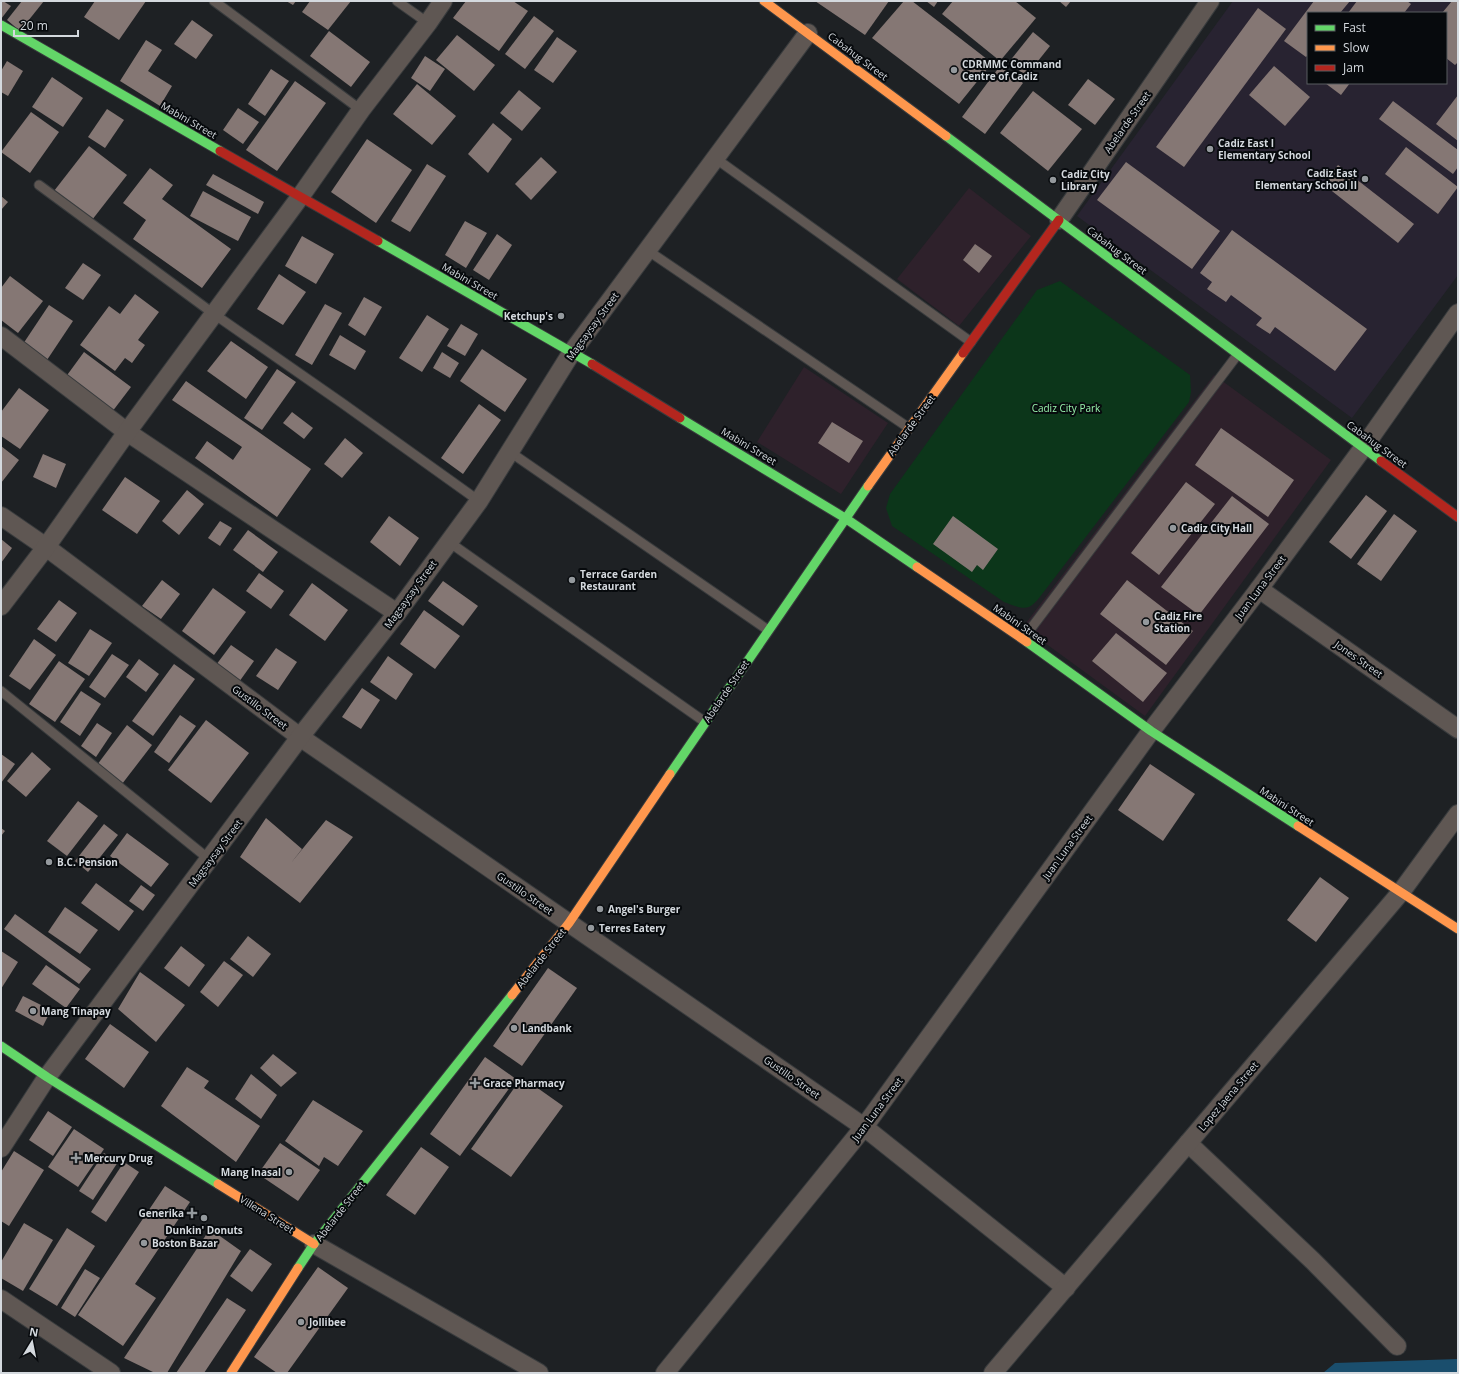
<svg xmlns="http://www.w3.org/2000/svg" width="1459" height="1374" font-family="'Open Sans',sans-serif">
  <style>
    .commercial { fill: #2e212b }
    .education { fill: #282331; fill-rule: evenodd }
    .green { fill: #0c361a }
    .water { fill: #1a4e6d }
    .building { fill: #857774 }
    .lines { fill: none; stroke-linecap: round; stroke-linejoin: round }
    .lane-casing { stroke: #383b3d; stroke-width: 11 }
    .street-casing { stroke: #383b3d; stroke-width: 20 }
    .fast-casing { stroke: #383b3d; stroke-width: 11 }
    .slow-casing { stroke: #383b3d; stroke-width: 11 }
    .jam-casing { stroke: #383b3d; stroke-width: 11 }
    .lane { stroke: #5f5753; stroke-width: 9 }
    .street { stroke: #5f5753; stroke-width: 18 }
    .fast { stroke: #63d668; stroke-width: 9 }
    .slow { stroke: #ff974d; stroke-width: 9 }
    .jam { stroke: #b3261e; stroke-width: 9 }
    .poi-dot { fill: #94999d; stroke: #070a0d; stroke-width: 1.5 }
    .labels { text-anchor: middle; stroke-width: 4; stroke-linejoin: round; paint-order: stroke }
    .street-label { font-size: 10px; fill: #d4d9de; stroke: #070a0d }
    .poi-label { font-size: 10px; font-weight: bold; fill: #d4d9de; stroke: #070a0d; text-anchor: start }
    .park-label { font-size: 10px; fill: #99f3ad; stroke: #070a0d }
  </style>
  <rect width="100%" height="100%" fill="#1e2124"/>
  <!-- commercial -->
  <g class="commercial">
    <polygon points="969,188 1031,236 959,326 897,279"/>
    <polygon points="804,367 888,423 841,494 757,442"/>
    <polygon points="1214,375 1331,460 1145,716 1023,627"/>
  </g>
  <!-- education -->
  <path class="education" d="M1233 1H1458V275L1352 418 1077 216ZM1308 13H1446V83H1308Z"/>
  <!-- green -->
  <path class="green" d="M1060 281 1190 375 1191 392 1189 402 1046 589C1030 610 1029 612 1004 602L892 526 886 508 890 494 1037 290Z"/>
  <!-- water -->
  <polygon class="water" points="1458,1359 1458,1373 1323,1373 1335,1363"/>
  <!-- building -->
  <g class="building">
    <polygon points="3,1 11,6 1,19 1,3"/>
    <polygon points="22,1 44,1 20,31 7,20"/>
    <polygon points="95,1 146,1 119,40 84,17"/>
    <polygon points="286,1 296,1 293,5"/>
    <polygon points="310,1 351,1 328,30 302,12"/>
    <polygon points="466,1 513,1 528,11 499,51 453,18"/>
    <polygon points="815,1 889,1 865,35"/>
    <polygon points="904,1 912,1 992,63 959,104 872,38"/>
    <polygon points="926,1 938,1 934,7"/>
    <polygon points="953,1 1015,1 1036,18 1000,61 942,14"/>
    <polygon points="1059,1 1071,1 1066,7"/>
    <polygon points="1314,1 1350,1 1340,13 1308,13 1308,55 1306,57 1284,41"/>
    <polygon points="1357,1 1407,1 1411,4 1404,13 1348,13"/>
    <polygon points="1452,1 1458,1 1458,62 1455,65 1446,58 1446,13 1442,13"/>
    <polygon points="1258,8 1286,29 1184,167 1156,147"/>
    <polygon points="534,16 554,31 525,69 505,54"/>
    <polygon points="192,20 213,35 196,59 174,44"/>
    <polygon points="329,31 370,62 351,87 310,56"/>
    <polygon points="1033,32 1050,46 1026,76 1009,62"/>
    <polygon points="457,35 495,65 474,91 436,60"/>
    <polygon points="557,37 577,51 553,83 534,70"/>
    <polygon points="146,40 162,50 148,71 172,86 160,106 120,81"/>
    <polygon points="425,56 445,69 430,91 411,78"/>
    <polygon points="7,61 23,71 8,96 1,92 1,71"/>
    <polygon points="1000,66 1023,83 985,134 962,117"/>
    <polygon points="1274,66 1310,97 1285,126 1249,95"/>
    <polygon points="271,69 289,81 265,116 248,104"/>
    <polygon points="52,77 83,98 63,127 32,107"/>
    <polygon points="1088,79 1115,99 1095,125 1068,105"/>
    <polygon points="295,81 326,103 277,171 246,150"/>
    <polygon points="1325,83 1350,83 1341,95"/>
    <polygon points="417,84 456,116 432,145 393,114"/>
    <polygon points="519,90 541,108 522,131 500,113"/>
    <polygon points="1033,91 1082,129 1048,171 1000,133"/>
    <polygon points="1458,95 1458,141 1436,124"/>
    <polygon points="1393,101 1458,150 1458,167 1453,174 1379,119"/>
    <polygon points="238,108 259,122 243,144 223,130"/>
    <polygon points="107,109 124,120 105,148 88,137"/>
    <polygon points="31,112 59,132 30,173 1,152"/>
    <polygon points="493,123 512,139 488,173 468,154"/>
    <polygon points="367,139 412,170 376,223 331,192"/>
    <polygon points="89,146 127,175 92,220 54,191"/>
    <polygon points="1406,147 1458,187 1438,214 1385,174"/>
    <polygon points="541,157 557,172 531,200 515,184"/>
    <polygon points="1126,162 1220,231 1192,269 1097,200"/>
    <polygon points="427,164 446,176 410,232 391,221"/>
    <polygon points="1338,165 1414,224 1398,243 1323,184"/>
    <polygon points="150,168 173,185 162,199 231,249 202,288 133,239 146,220 123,203"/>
    <polygon points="213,174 264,202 258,214 206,185"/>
    <polygon points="203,191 251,217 238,241 190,216"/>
    <polygon points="1,196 8,202 1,210"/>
    <polygon points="465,221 487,233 466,268 445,255"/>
    <polygon points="1232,230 1367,329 1335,371 1275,327 1270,334 1256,325 1262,318 1231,295 1226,302 1207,289 1212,282 1200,273"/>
    <polygon points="497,234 512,245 489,280 473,270"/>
    <polygon points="302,236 334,254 316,284 285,266"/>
    <polygon points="975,244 992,256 979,273 963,260"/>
    <polygon points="83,263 101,275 83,300 65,288"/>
    <polygon points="279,274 306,292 283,325 257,309"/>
    <polygon points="10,276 43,301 18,333 1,320 1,288"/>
    <polygon points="135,294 159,312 138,340 145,345 132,363 125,358 115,371 80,345 109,306 120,314"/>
    <polygon points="364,297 382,307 365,336 348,325"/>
    <polygon points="325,304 342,313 312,365 295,355"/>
    <polygon points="49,305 73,321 45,363 21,347"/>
    <polygon points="427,315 449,329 422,372 399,358"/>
    <polygon points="461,324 478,334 465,356 447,346"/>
    <polygon points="340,335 366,351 355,370 329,355"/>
    <polygon points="231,341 268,367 246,399 207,371"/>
    <polygon points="482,349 527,379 505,412 460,381"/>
    <polygon points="84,352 131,387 112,412 65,378"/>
    <polygon points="442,352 459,363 450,378 433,368"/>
    <polygon points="277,369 296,382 262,430 244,418"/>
    <polygon points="186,381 311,469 277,517 195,458 207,441 233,460 242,447 172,400"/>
    <polygon points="19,388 49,410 20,449 1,436 1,412"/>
    <polygon points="479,404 501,420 463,474 441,458"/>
    <polygon points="292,412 313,428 304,439 283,423"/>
    <polygon points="832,422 863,441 849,463 818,443"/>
    <polygon points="1221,428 1294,480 1268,517 1195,465"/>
    <polygon points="345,438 363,453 342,478 324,464"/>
    <polygon points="1,446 19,460 1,483"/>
    <polygon points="43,454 66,464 56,488 33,477"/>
    <polygon points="125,477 160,501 137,534 102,510"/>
    <polygon points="1186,482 1215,504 1159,575 1131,553"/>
    <polygon points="187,490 204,504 179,535 162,521"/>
    <polygon points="1366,495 1387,511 1351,559 1329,542"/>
    <polygon points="1232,496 1269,524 1199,615 1161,587"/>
    <polygon points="1394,514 1417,531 1381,581 1357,564"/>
    <polygon points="389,516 419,538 400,566 370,542"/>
    <polygon points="953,516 998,549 983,570 977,565 972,572 933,544"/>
    <polygon points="220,521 232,528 220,546 208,538"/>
    <polygon points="248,530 278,552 263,572 233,550"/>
    <polygon points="1,539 12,548 1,563"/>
    <polygon points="259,573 284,591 271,609 246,591"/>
    <polygon points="162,580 180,594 161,619 142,606"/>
    <polygon points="1127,580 1193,631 1166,665 1100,614"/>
    <polygon points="443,581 478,606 463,626 428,601"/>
    <polygon points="312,583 348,610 325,641 289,615"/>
    <polygon points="213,588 246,612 214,655 182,631"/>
    <polygon points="59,600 77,613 56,642 37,629"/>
    <polygon points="424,610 460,636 435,669 400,644"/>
    <polygon points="90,629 112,643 89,676 68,663"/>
    <polygon points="1116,633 1167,673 1143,702 1092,661"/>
    <polygon points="34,639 56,655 30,690 9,676"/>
    <polygon points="231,645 254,661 239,682 216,665"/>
    <polygon points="276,648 297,662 278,690 256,676"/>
    <polygon points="112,654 129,665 105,698 89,687"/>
    <polygon points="388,656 413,674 396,700 370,682"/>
    <polygon points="139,659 159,674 146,692 126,677"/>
    <polygon points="59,661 85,679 55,722 29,704"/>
    <polygon points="174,664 195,679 153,736 132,721"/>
    <polygon points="362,688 380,700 361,729 342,717"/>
    <polygon points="81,691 101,704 80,736 60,722"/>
    <polygon points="180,715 196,726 169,763 154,752"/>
    <polygon points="206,720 249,753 211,803 168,770"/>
    <polygon points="97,723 112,733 96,757 81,746"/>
    <polygon points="127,725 152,745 122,784 97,765"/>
    <polygon points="32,752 51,769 26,797 7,781"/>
    <polygon points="1,754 15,764 1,783"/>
    <polygon points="1150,764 1195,794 1163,841 1118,810"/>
    <polygon points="78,801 98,816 67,856 47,841"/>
    <polygon points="266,818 302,849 291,863 326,820 353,837 300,903 240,857"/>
    <polygon points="104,824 118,835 88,872 75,861"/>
    <polygon points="1,828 5,831 1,836"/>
    <polygon points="127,833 169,864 151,887 110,856"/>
    <polygon points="1320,877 1349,898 1316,942 1287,920"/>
    <polygon points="96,883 134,911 119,931 81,903"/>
    <polygon points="141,885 155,895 143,911 129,901"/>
    <polygon points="65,907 98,930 80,954 48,932"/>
    <polygon points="15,914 91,969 79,984 4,929"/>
    <polygon points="248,936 271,954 253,977 230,959"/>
    <polygon points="181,946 205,965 189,987 164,968"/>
    <polygon points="1,951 18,962 1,989"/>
    <polygon points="224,961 243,975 218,1007 200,992"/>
    <polygon points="46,965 80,989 66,1008 32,984"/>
    <polygon points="548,968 577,988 522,1066 493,1046"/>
    <polygon points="140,972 185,1005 156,1042 118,1009"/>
    <polygon points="23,996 51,1010 43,1026 15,1011"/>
    <polygon points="110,1024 149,1052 124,1088 85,1059"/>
    <polygon points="273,1054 297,1073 281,1087 260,1068"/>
    <polygon points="485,1057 516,1079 460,1156 430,1134"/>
    <polygon points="187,1067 209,1081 204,1088 260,1126 236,1162 161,1106"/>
    <polygon points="251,1074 277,1095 261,1119 235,1099"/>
    <polygon points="522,1077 563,1106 511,1177 471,1149"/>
    <polygon points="313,1100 363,1131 338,1166 324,1157 319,1166 285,1141"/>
    <polygon points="48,1111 72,1127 53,1156 29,1140"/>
    <polygon points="74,1129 104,1149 78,1187 48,1167"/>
    <polygon points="280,1143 320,1170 298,1201 258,1174"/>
    <polygon points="421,1147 449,1167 415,1215 386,1195"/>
    <polygon points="14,1151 44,1170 9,1226 1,1221 1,1172"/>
    <polygon points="104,1153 118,1162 93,1200 79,1191"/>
    <polygon points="124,1162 139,1172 106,1222 91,1212"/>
    <polygon points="165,1186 190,1202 135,1284 156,1298 123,1346 78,1315"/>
    <polygon points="24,1223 53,1240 23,1291 1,1278 1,1262"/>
    <polygon points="67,1228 95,1246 57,1306 29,1289"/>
    <polygon points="210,1229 241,1251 167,1373 155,1373 124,1358"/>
    <polygon points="250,1249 272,1264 252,1292 230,1276"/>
    <polygon points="318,1267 348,1288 287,1373 277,1373 254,1357"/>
    <polygon points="85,1269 100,1278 75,1317 61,1308"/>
    <polygon points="227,1298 246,1310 204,1373 176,1373"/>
  </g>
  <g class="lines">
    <!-- lane casing -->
    <g class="lane-casing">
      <g id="lane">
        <polyline points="214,1 361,110"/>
        <polyline points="397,1 428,23"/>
        <polyline points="715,158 971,342"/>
        <polyline points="39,185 214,314 342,403 479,501"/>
        <polyline points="647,250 909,428"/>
        <polyline points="510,452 768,630"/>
        <polyline points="449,542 705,722"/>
        <polyline points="1023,639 1238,354"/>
        <polyline points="1,691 210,860"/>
      </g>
    </g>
    <!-- street casing -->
    <g class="street-casing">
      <g id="street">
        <polyline points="1059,220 1210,1"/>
        <polyline points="1,336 127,432 397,613"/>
        <polyline points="1,516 46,547 300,737 864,1127 1066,1288"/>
        <polyline points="1259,589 1458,729"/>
        <polyline points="1,606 46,547 127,432 300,197 361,110 428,23 443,1"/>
        <polyline points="1188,1143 1313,1261 1397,1346"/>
        <polyline points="1,1148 47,1077 300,737 397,613 479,501 572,352 808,33"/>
        <polyline points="314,1244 539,1373"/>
        <polyline points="1,1299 111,1373"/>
        <polyline points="665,1373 864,1127 1151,731 1259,589 1363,448 1458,313"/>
        <polyline points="993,1373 1401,892 1458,814"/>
      </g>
    </g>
    <!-- fast casing -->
    <g class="fast-casing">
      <g id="fast">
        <polyline points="1,25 220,151"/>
        <polyline points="946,136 1381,461"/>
        <polyline points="378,241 592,364"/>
        <polyline points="680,418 845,518 917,567"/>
        <polyline points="1027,642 1151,731 1298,826"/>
        <polyline points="670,774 868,486"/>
        <polyline points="1,1046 47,1077 218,1184"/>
        <polyline points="298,1268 314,1244 512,995"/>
      </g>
    </g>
    <!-- slow casing -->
    <g class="slow-casing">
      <g id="slow">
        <polyline points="764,1 946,136"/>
        <polyline points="868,486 963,353"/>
        <polyline points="917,567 1027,642"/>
        <polyline points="1298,826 1458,929"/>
        <polyline points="512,995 569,923 670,774"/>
        <polyline points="218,1184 314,1244"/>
        <polyline points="231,1373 298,1268"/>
      </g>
    </g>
    <!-- jam casing -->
    <g class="jam-casing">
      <g id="jam">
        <polyline points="220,151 378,241"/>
        <polyline points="963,353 1059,220"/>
        <polyline points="592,364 680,418"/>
        <polyline points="1381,461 1458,517"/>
      </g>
    </g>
    <!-- lane -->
    <use href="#lane" class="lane"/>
    <!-- street -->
    <use href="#street" class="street"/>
    <!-- fast -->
    <use href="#fast" class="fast"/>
    <!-- slow -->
    <use href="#slow" class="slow"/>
    <!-- jam -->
    <use href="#jam" class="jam"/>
  </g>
  <!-- markers -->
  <g class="poi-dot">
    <circle cx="954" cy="70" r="4"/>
    <circle cx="1210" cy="149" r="4"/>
    <circle cx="1365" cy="179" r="4"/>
    <circle cx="1053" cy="180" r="4"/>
    <circle cx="561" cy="316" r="4"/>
    <circle cx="1173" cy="528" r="4"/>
    <circle cx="572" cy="580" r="4"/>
    <circle cx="1146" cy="622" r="4"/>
    <circle cx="49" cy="862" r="4"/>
    <circle cx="600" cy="909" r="4"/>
    <circle cx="591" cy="928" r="4"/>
    <circle cx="33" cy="1011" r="4"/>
    <circle cx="514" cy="1028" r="4"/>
    <path d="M473 1077h4v4h4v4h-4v4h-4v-4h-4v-4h4z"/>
    <path d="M74 1152h4v4h4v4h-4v4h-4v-4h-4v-4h4z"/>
    <circle cx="289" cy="1172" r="4"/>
    <path d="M190 1207h4v4h4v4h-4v4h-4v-4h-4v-4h4z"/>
    <circle cx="204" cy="1218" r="4"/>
    <circle cx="144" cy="1243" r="4"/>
    <circle cx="301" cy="1322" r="4"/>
  </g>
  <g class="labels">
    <!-- street labels -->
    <g class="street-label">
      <text transform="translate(858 56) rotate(37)" y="4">Cabahug Street</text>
      <text transform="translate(189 120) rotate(30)" y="4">Mabini Street</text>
      <text transform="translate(1127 122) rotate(-55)" y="4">Abelarde Street</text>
      <text transform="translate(1117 250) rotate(37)" y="4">Cabahug Street</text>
      <text transform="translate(470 281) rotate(30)" y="4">Mabini Street</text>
      <text transform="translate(592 326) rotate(-54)" y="4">Magsaysay Street</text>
      <text transform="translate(911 425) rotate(-54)" y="4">Abelarde Street</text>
      <text transform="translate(1377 444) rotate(36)" y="4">Cabahug Street</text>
      <text transform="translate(749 446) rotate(31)" y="4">Mabini Street</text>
      <text transform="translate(1260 587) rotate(-53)" y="4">Juan Luna Street</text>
      <text transform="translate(410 594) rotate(-54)" y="4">Magsaysay Street</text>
      <text transform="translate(1020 624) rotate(35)" y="4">Mabini Street</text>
      <text transform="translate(1359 659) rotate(35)" y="4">Jones Street</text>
      <text transform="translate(726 691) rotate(-56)" y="4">Abelarde Street</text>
      <text transform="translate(260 707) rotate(37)" y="4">Gustillo Street</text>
      <text transform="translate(1287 806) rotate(33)" y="4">Mabini Street</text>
      <text transform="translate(1067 847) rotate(-54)" y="4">Juan Luna Street</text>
      <text transform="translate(215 853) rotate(-53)" y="4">Magsaysay Street</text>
      <text transform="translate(525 893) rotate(35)" y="4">Gustillo Street</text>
      <text transform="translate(541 958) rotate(-52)" y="4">Abelarde Street</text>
      <text transform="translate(792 1077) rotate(35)" y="4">Gustillo Street</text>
      <text transform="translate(1228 1096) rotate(-50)" y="4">Lopez Jaena Street</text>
      <text transform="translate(877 1109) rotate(-53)" y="4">Juan Luna Street</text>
      <text transform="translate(340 1211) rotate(-52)" y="4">Abelarde Street</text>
      <text transform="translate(267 1214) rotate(32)" y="4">Villena Street</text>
    </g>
    <!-- poi labels -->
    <g class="poi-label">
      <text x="962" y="68">CDRMMC Command<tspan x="962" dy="12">Centre of Cadiz</tspan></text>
      <text x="1218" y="147">Cadiz East I<tspan x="1218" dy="12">Elementary School</tspan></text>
      <text x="1357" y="177" text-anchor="end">Cadiz East<tspan x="1357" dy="12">Elementary School II</tspan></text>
      <text x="1061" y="178">Cadiz City<tspan x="1061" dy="12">Library</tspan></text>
      <text x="553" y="320" text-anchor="end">Ketchup's</text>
      <text x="1181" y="532">Cadiz City Hall</text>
      <text x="580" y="578">Terrace Garden<tspan x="580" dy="12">Restaurant</tspan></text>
      <text x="1154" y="620">Cadiz Fire<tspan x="1154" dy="12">Station</tspan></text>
      <text x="57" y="866">B.C. Pension</text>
      <text x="608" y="913">Angel's Burger</text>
      <text x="599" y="932">Terres Eatery</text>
      <text x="41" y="1015">Mang Tinapay</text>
      <text x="522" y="1032">Landbank</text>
      <text x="483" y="1087">Grace Pharmacy</text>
      <text x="84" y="1162">Mercury Drug</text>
      <text x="281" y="1176" text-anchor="end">Mang Inasal</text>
      <text x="184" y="1217" text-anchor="end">Generika</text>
      <text x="204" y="1234" text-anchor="middle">Dunkin' Donuts</text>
      <text x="152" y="1247">Boston Bazar</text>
      <text x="309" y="1326">Jollibee</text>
    </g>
    <!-- park labels -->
    <g class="park-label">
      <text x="1066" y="412">Cadiz City Park</text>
    </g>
  </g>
  <!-- border -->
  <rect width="1459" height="1374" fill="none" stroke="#d4d9de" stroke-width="4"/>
  <!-- legend -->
  <rect x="1307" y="12" width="140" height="72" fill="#070a0d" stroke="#595d61"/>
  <rect x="1315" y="25" width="20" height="6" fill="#63d668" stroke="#595d61"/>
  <text x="1343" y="32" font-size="12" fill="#d4d9de">Fast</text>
  <rect x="1315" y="45" width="20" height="6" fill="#ff974d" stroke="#595d61"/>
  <text x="1343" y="52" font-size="12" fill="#d4d9de">Slow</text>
  <rect x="1315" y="65" width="20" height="6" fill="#b3261e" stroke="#595d61"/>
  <text x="1343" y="72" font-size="12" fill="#d4d9de">Jam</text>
  <!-- north arrow -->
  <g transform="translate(32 1342) rotate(10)" stroke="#070a0d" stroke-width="3" paint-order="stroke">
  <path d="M0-3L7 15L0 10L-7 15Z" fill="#d4d9de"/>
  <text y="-6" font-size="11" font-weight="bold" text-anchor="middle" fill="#d4d9de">N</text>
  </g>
  <!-- scale -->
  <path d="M14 30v6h64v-6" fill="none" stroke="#d4d9de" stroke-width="2"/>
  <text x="20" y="30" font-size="12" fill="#d4d9de" stroke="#070a0d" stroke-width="3" paint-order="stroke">20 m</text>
</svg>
